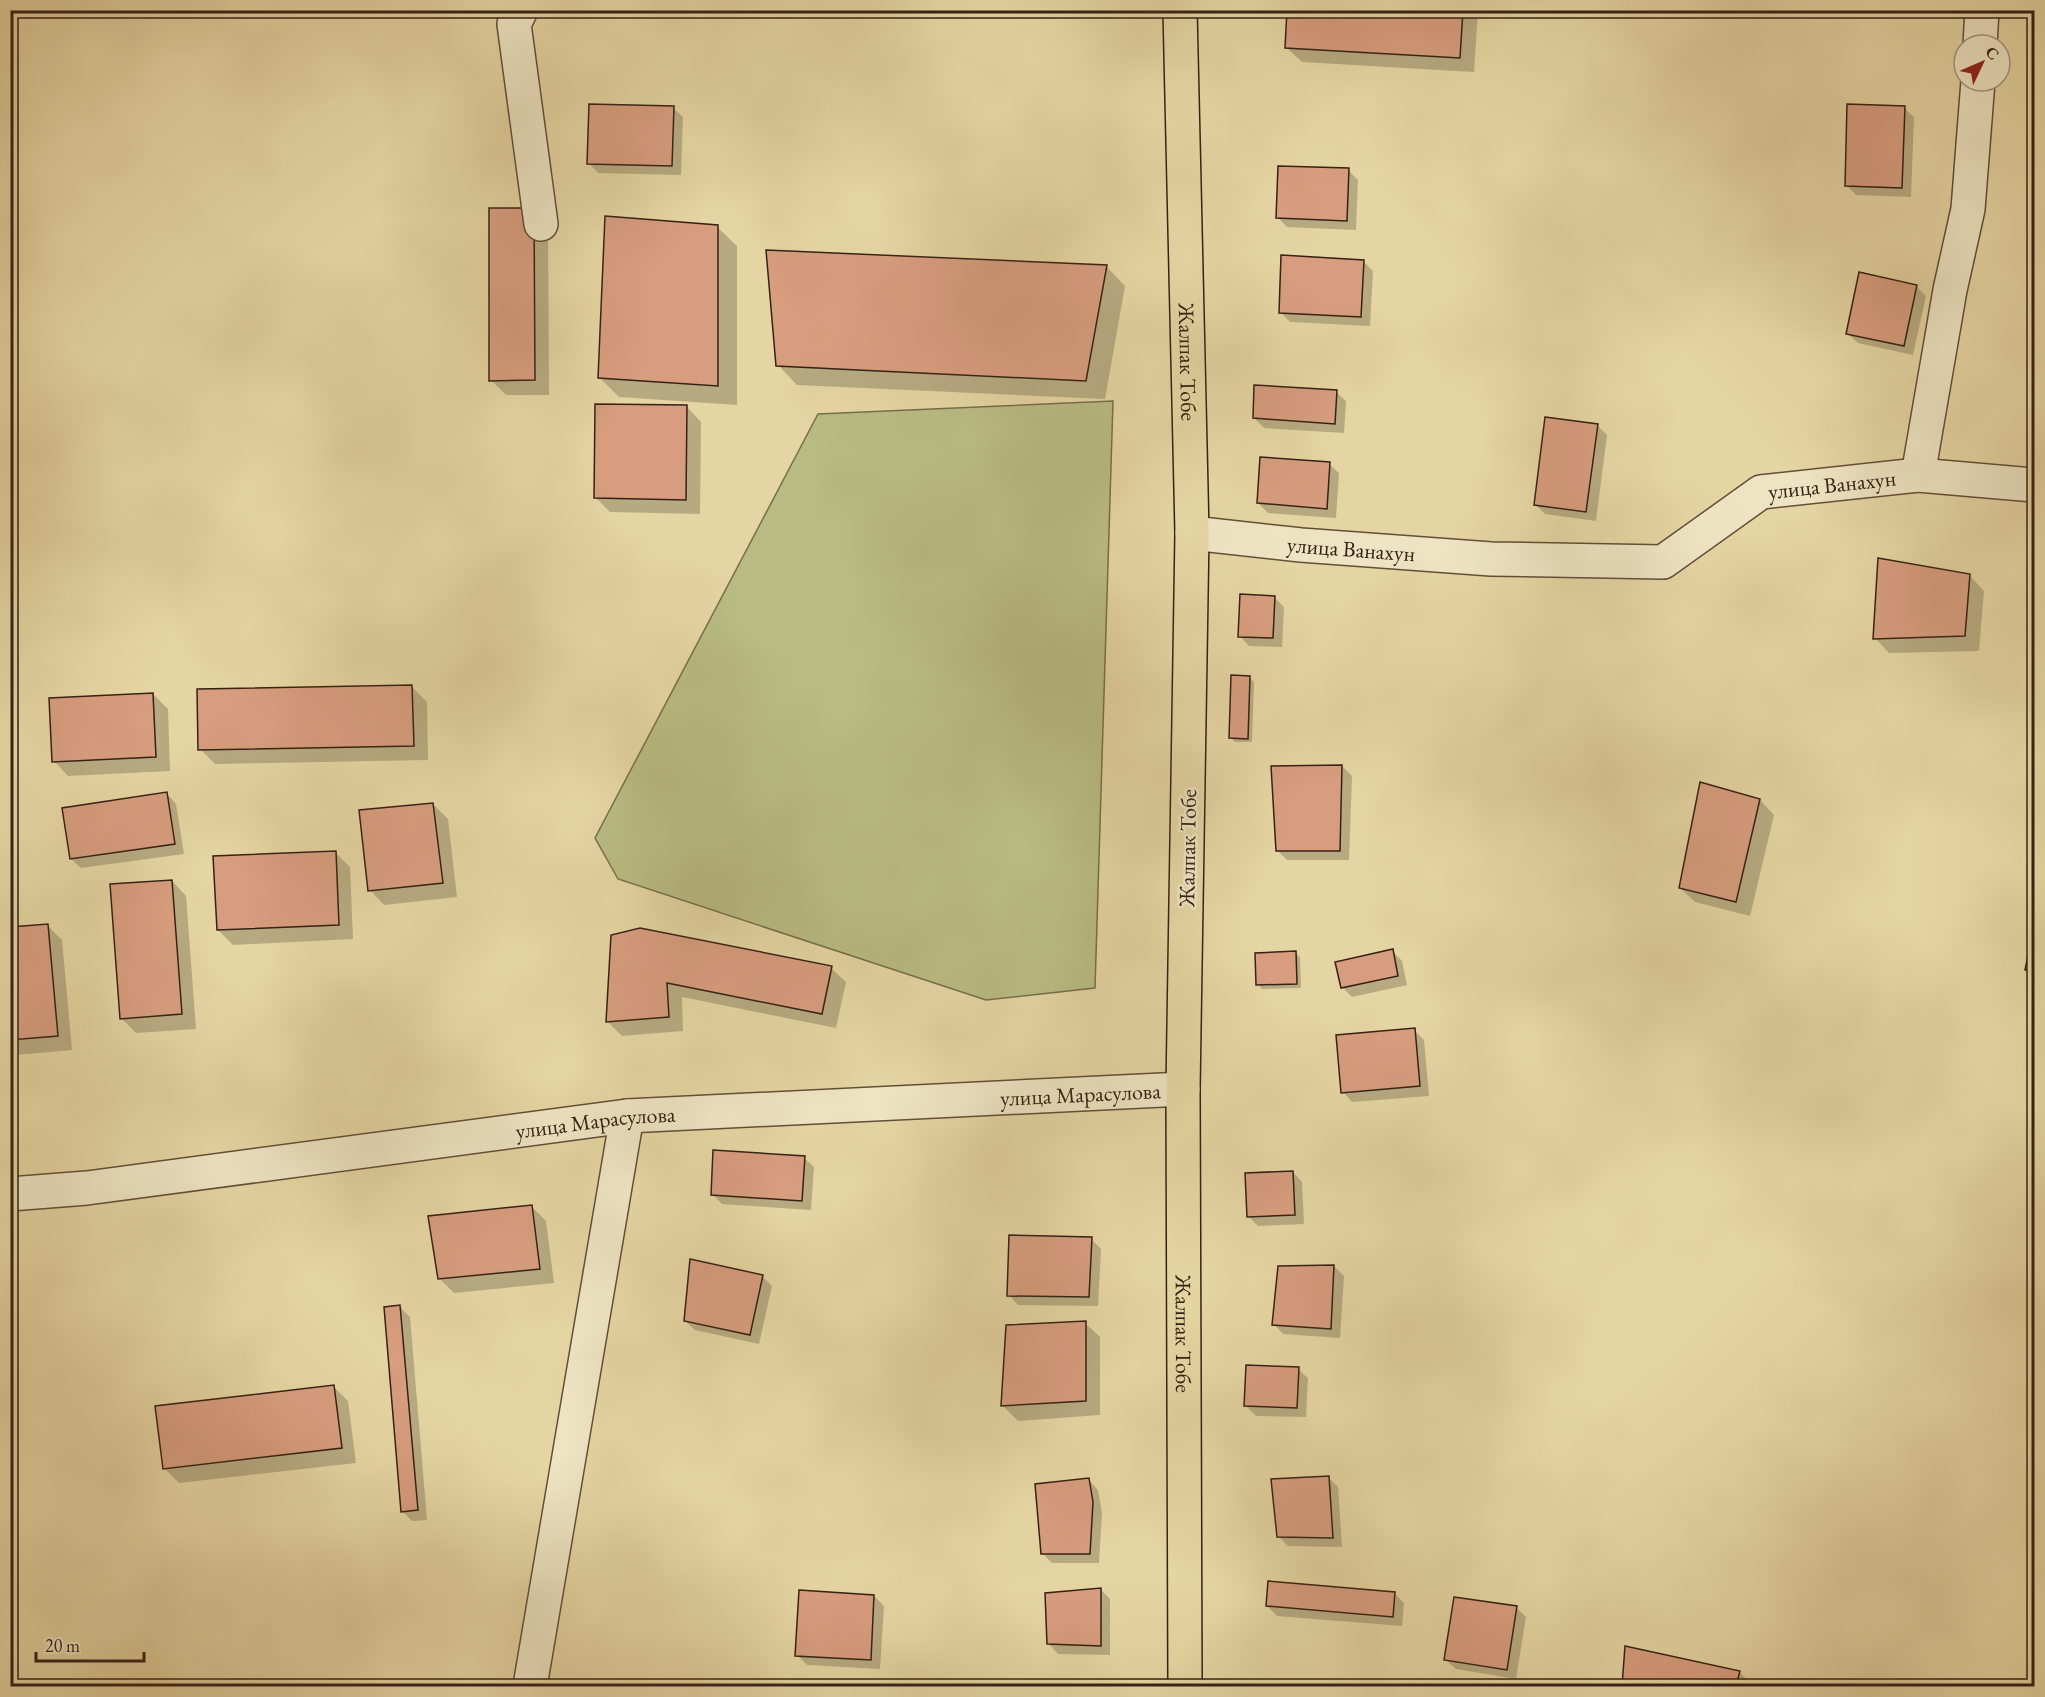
<svg xmlns="http://www.w3.org/2000/svg" width="2045" height="1697" font-family="'EB Garamond',serif">
  <style>
    .green { fill: #b8bc82; stroke: #776e4c; stroke-width: 1.5 }
    .shadow { fill: #0003 }
    .building { fill: #d79d7e; stroke: #362116; stroke-width: 1.5 }
    .lines { fill: none; stroke-linecap: round; stroke-linejoin: round }
    .minor-casing { stroke: #624e39; stroke-width: 36 }
    .major-casing { stroke: #362116; stroke-width: 36 }
    .minor { stroke: #eee4c3; stroke-width: 33 }
    .major { stroke: #e5d5a2; stroke-width: 33 }
    .labels { text-anchor: middle; stroke-width: 5; stroke-linejoin: round; paint-order: stroke }
    .street-label { font-size: 22px; fill: #362116; stroke: #eee4c3 }
  </style>
  <rect width="100%" height="100%" fill="#e5d5a2"/>
  <filter id="stains"><feTurbulence type="fractalNoise" baseFrequency=".00333" numOctaves="4"/><feColorMatrix values="0 0 0 0 .2 0 0 0 0 .09 0 0 0 0 .02 0 0 0 .5 -.17"/></filter>
  <radialGradient id="worn" r=".72"><stop offset=".6" stop-color="#630" stop-opacity="0"/><stop offset="1" stop-color="#630" stop-opacity=".3"/></radialGradient>
  <!-- green -->
  <polygon class="green" points="1113,401 1095,988 986,1000 618,879 595,838 818,414"/>
  <!-- shadow -->
  <g class="shadow">
    <polygon points="1289,10 1478,10 1474,72 1302,62 1287,48"/>
    <polygon points="673,108 683,117 681,175 598,173 589,163"/>
    <polygon points="1904,108 1914,117 1911,197 1856,195 1846,185"/>
    <polygon points="1348,170 1358,180 1356,230 1287,227 1278,218"/>
    <polygon points="490,209 548,224 549,395 506,395 491,380"/>
    <polygon points="717,227 737,246 737,405 619,397 599,377"/>
    <polygon points="1363,261 1373,271 1370,326 1290,322 1280,312"/>
    <polygon points="1106,266 1125,286 1105,399 797,385 778,365"/>
    <polygon points="1916,286 1926,296 1913,355 1858,343 1848,334"/>
    <polygon points="1336,392 1346,401 1344,433 1264,428 1254,418"/>
    <polygon points="687,407 701,422 700,514 610,512 595,497"/>
    <polygon points="1597,425 1607,435 1596,521 1545,514 1535,504"/>
    <polygon points="1329,464 1339,473 1336,518 1268,513 1258,503"/>
    <polygon points="1970,576 1984,591 1979,651 1889,653 1875,638"/>
    <polygon points="1274,597 1284,607 1282,647 1249,646 1240,636"/>
    <polygon points="1249,677 1254,682 1252,742 1235,742 1230,737"/>
    <polygon points="412,687 427,702 428,760 215,764 200,749"/>
    <polygon points="153,694 168,709 170,771 68,776 54,761"/>
    <polygon points="1342,766 1352,776 1349,860 1287,860 1277,850"/>
    <polygon points="167,794 176,804 184,854 81,868 71,859"/>
    <polygon points="1760,800 1774,815 1750,916 1695,902 1680,888"/>
    <polygon points="433,804 448,819 457,897 384,905 370,890"/>
    <polygon points="335,852 350,867 353,939 233,945 218,930"/>
    <polygon points="172,881 186,896 196,1029 136,1033 121,1018"/>
    <polygon points="47,925 62,940 72,1050 15,1055 10,1051 10,929"/>
    <polygon points="2034,933 2034,978 2026,969"/>
    <polygon points="613,937 831,968 846,982 836,1028 682,997 683,1031 622,1036 607,1021"/>
    <polygon points="1392,951 1402,961 1407,985 1352,997 1342,987"/>
    <polygon points="1295,953 1300,957 1301,988 1262,989 1258,984"/>
    <polygon points="1414,1030 1424,1040 1429,1096 1352,1102 1343,1092"/>
    <polygon points="804,1158 814,1167 811,1210 722,1204 712,1194"/>
    <polygon points="1293,1172 1302,1182 1304,1224 1258,1226 1248,1216"/>
    <polygon points="531,1206 546,1221 554,1283 454,1293 439,1278"/>
    <polygon points="1091,1239 1101,1249 1098,1306 1018,1305 1009,1295"/>
    <polygon points="1334,1266 1344,1276 1340,1338 1283,1334 1274,1324"/>
    <polygon points="762,1276 772,1286 759,1344 695,1330 685,1321"/>
    <polygon points="400,1307 410,1317 427,1520 412,1521 402,1511"/>
    <polygon points="1085,1323 1100,1337 1100,1415 1018,1421 1003,1406"/>
    <polygon points="1298,1369 1308,1378 1306,1417 1256,1416 1246,1406"/>
    <polygon points="333,1386 348,1401 356,1463 179,1483 164,1468"/>
    <polygon points="1329,1478 1338,1487 1342,1547 1288,1546 1278,1536"/>
    <polygon points="1089,1480 1098,1490 1102,1513 1099,1563 1052,1563 1042,1553"/>
    <polygon points="1100,1589 1110,1599 1110,1655 1058,1654 1049,1644"/>
    <polygon points="1394,1593 1404,1603 1402,1626 1277,1616 1267,1606"/>
    <polygon points="874,1596 884,1606 880,1669 807,1665 797,1655"/>
    <polygon points="1516,1607 1526,1617 1516,1679 1456,1669 1446,1660"/>
    <polygon points="1627,1648 1739,1672 1754,1686 1624,1686"/>
    <polygon points="10,1664 15,1668 16,1686 10,1686"/>
  </g>
  <!-- building -->
  <g class="building">
    <polygon points="1287,10 1463,10 1460,58 1285,48"/>
    <polygon points="589,104 674,106 672,166 587,164"/>
    <polygon points="1847,104 1905,106 1902,188 1845,186"/>
    <polygon points="1278,166 1349,168 1347,221 1276,218"/>
    <polygon points="489,208 534,208 535,380 489,381"/>
    <polygon points="605,216 718,225 718,386 598,378"/>
    <polygon points="766,250 1107,265 1086,381 776,366"/>
    <polygon points="1281,255 1364,260 1361,317 1279,313"/>
    <polygon points="1859,272 1917,285 1904,346 1846,334"/>
    <polygon points="1254,385 1337,390 1335,424 1253,418"/>
    <polygon points="595,404 687,405 686,500 594,498"/>
    <polygon points="1545,417 1598,424 1586,512 1534,505"/>
    <polygon points="1260,457 1330,462 1327,509 1257,503"/>
    <polygon points="1878,558 1970,574 1965,636 1873,639"/>
    <polygon points="1240,594 1275,596 1273,638 1238,637"/>
    <polygon points="1231,675 1250,676 1248,739 1229,738"/>
    <polygon points="412,685 414,746 198,750 197,689"/>
    <polygon points="153,693 156,757 52,762 49,698"/>
    <polygon points="1342,765 1340,851 1276,851 1271,766"/>
    <polygon points="1700,782 1760,799 1736,902 1679,888"/>
    <polygon points="167,792 175,844 70,859 62,808"/>
    <polygon points="433,803 443,883 368,891 359,810"/>
    <polygon points="336,851 339,925 217,930 213,856"/>
    <polygon points="172,880 182,1014 120,1019 110,884"/>
    <polygon points="48,924 58,1036 10,1040 10,927"/>
    <polygon points="2034,926 2034,972 2025,970"/>
    <polygon points="640,928 832,966 822,1014 667,983 669,1017 606,1022 611,935"/>
    <polygon points="1393,949 1398,976 1341,988 1335,962"/>
    <polygon points="1296,951 1297,984 1256,985 1255,953"/>
    <polygon points="1415,1028 1420,1086 1341,1093 1336,1035"/>
    <polygon points="713,1150 805,1156 802,1201 711,1195"/>
    <polygon points="1293,1171 1295,1215 1247,1217 1245,1173"/>
    <polygon points="532,1205 540,1269 438,1279 428,1216"/>
    <polygon points="1009,1235 1092,1237 1089,1297 1007,1296"/>
    <polygon points="690,1259 763,1275 750,1335 684,1321"/>
    <polygon points="1334,1265 1331,1329 1272,1325 1278,1266"/>
    <polygon points="400,1305 418,1510 401,1512 384,1307"/>
    <polygon points="1086,1321 1086,1401 1001,1406 1006,1325"/>
    <polygon points="1246,1365 1299,1367 1297,1408 1244,1406"/>
    <polygon points="334,1385 342,1448 163,1469 155,1406"/>
    <polygon points="1329,1476 1333,1538 1277,1537 1271,1479"/>
    <polygon points="1089,1478 1093,1502 1090,1554 1041,1554 1035,1484"/>
    <polygon points="1268,1581 1395,1592 1393,1617 1266,1606"/>
    <polygon points="1101,1588 1101,1646 1047,1644 1045,1593"/>
    <polygon points="799,1590 874,1595 871,1660 795,1656"/>
    <polygon points="1454,1597 1517,1606 1507,1670 1444,1660"/>
    <polygon points="1625,1646 1740,1671 1736,1686 1622,1686"/>
    <polygon points="1354,1683 1388,1686 1353,1686"/>
  </g>
  <g class="lines">
    <!-- minor casing -->
    <g class="minor-casing">
      <g id="minor">
        <polyline points="521,10 514,24 541,224"/>
        <polyline points="1980,45 1982,10"/>
        <polyline points="1918,475 2034,485"/>
        <path id="s1" d="M1192 533 1301 545 1491 559 1663 562 1761 492 1918 475 1950 290 1968 209 1978 81"/>
        <path id="s2" d="M10 1194 87 1188 627 1116 1183 1089"/>
        <polyline points="530,1686 627,1116"/>
      </g>
    </g>
    <!-- major casing -->
    <g class="major-casing">
      <g id="major">
        <path id="s3" d="M1180 10 1192 533 1183 1089 1185 1686"/>
      </g>
    </g>
    <!-- minor -->
    <use href="#minor" class="minor"/>
    <!-- major -->
    <use href="#major" class="major"/>
  </g>
  <g class="labels">
    <!-- street labels -->
    <g class="street-label">
      <text dy="8" stroke="none"><textPath href="#s3" startOffset="352">Жалпак Тобе</textPath></text>
      <text dy="8" stroke="none"><textPath href="#s1" startOffset="664">улица Ванахун</textPath></text>
      <text dy="8" stroke="none"><textPath href="#s1" startOffset="160">улица Ванахун</textPath></text>
      <text transform="translate(1187 848) rotate(-89)" y="8">Жалпак Тобе</text>
      <text dy="8" stroke="none"><textPath href="#s2" startOffset="1076">улица Марасулова</textPath></text>
      <text dy="8" stroke="none"><textPath href="#s2" startOffset="590">улица Марасулова</textPath></text>
      <text dy="8" stroke="none"><textPath href="#s3" startOffset="1324">Жалпак Тобе</textPath></text>
    </g>
  </g>
  <!-- margin -->
  <rect width="2045" height="1697" fill="none" stroke="#e5d5a2" stroke-width="36"/>
  <rect x="12" y="12" width="2021" height="1673" fill="none" stroke="#362116" stroke-width="3"/>
  <rect x="18" y="18" width="2009" height="1661" fill="none" stroke="#362116" stroke-width="1.5"/>
  <!-- north arrow -->
  <g transform="translate(1982 63) rotate(46)"><circle r="28" fill="#eee4c3" stroke="#a4967e" stroke-width="1.5"/>
  <path d="M0-4.5L10 22L0 15L-10 22Z" fill="#8f2418"/>
  <text y="-9" font-size="16" font-weight="bold" text-anchor="middle" fill="#362116">С</text>
  </g>
  <!-- scale -->
  <path d="M36 1652v9h108v-9" fill="none" stroke="#362116" stroke-width="3"/>
  <text x="45" y="1652" font-size="18" fill="#362116" stroke="#eee4c3" stroke-width="4.5" paint-order="stroke">20 m</text>
  <rect width="100%" height="100%" filter="url(#stains)"/>
  <rect width="100%" height="100%" fill="url(#worn)"/>
</svg>
